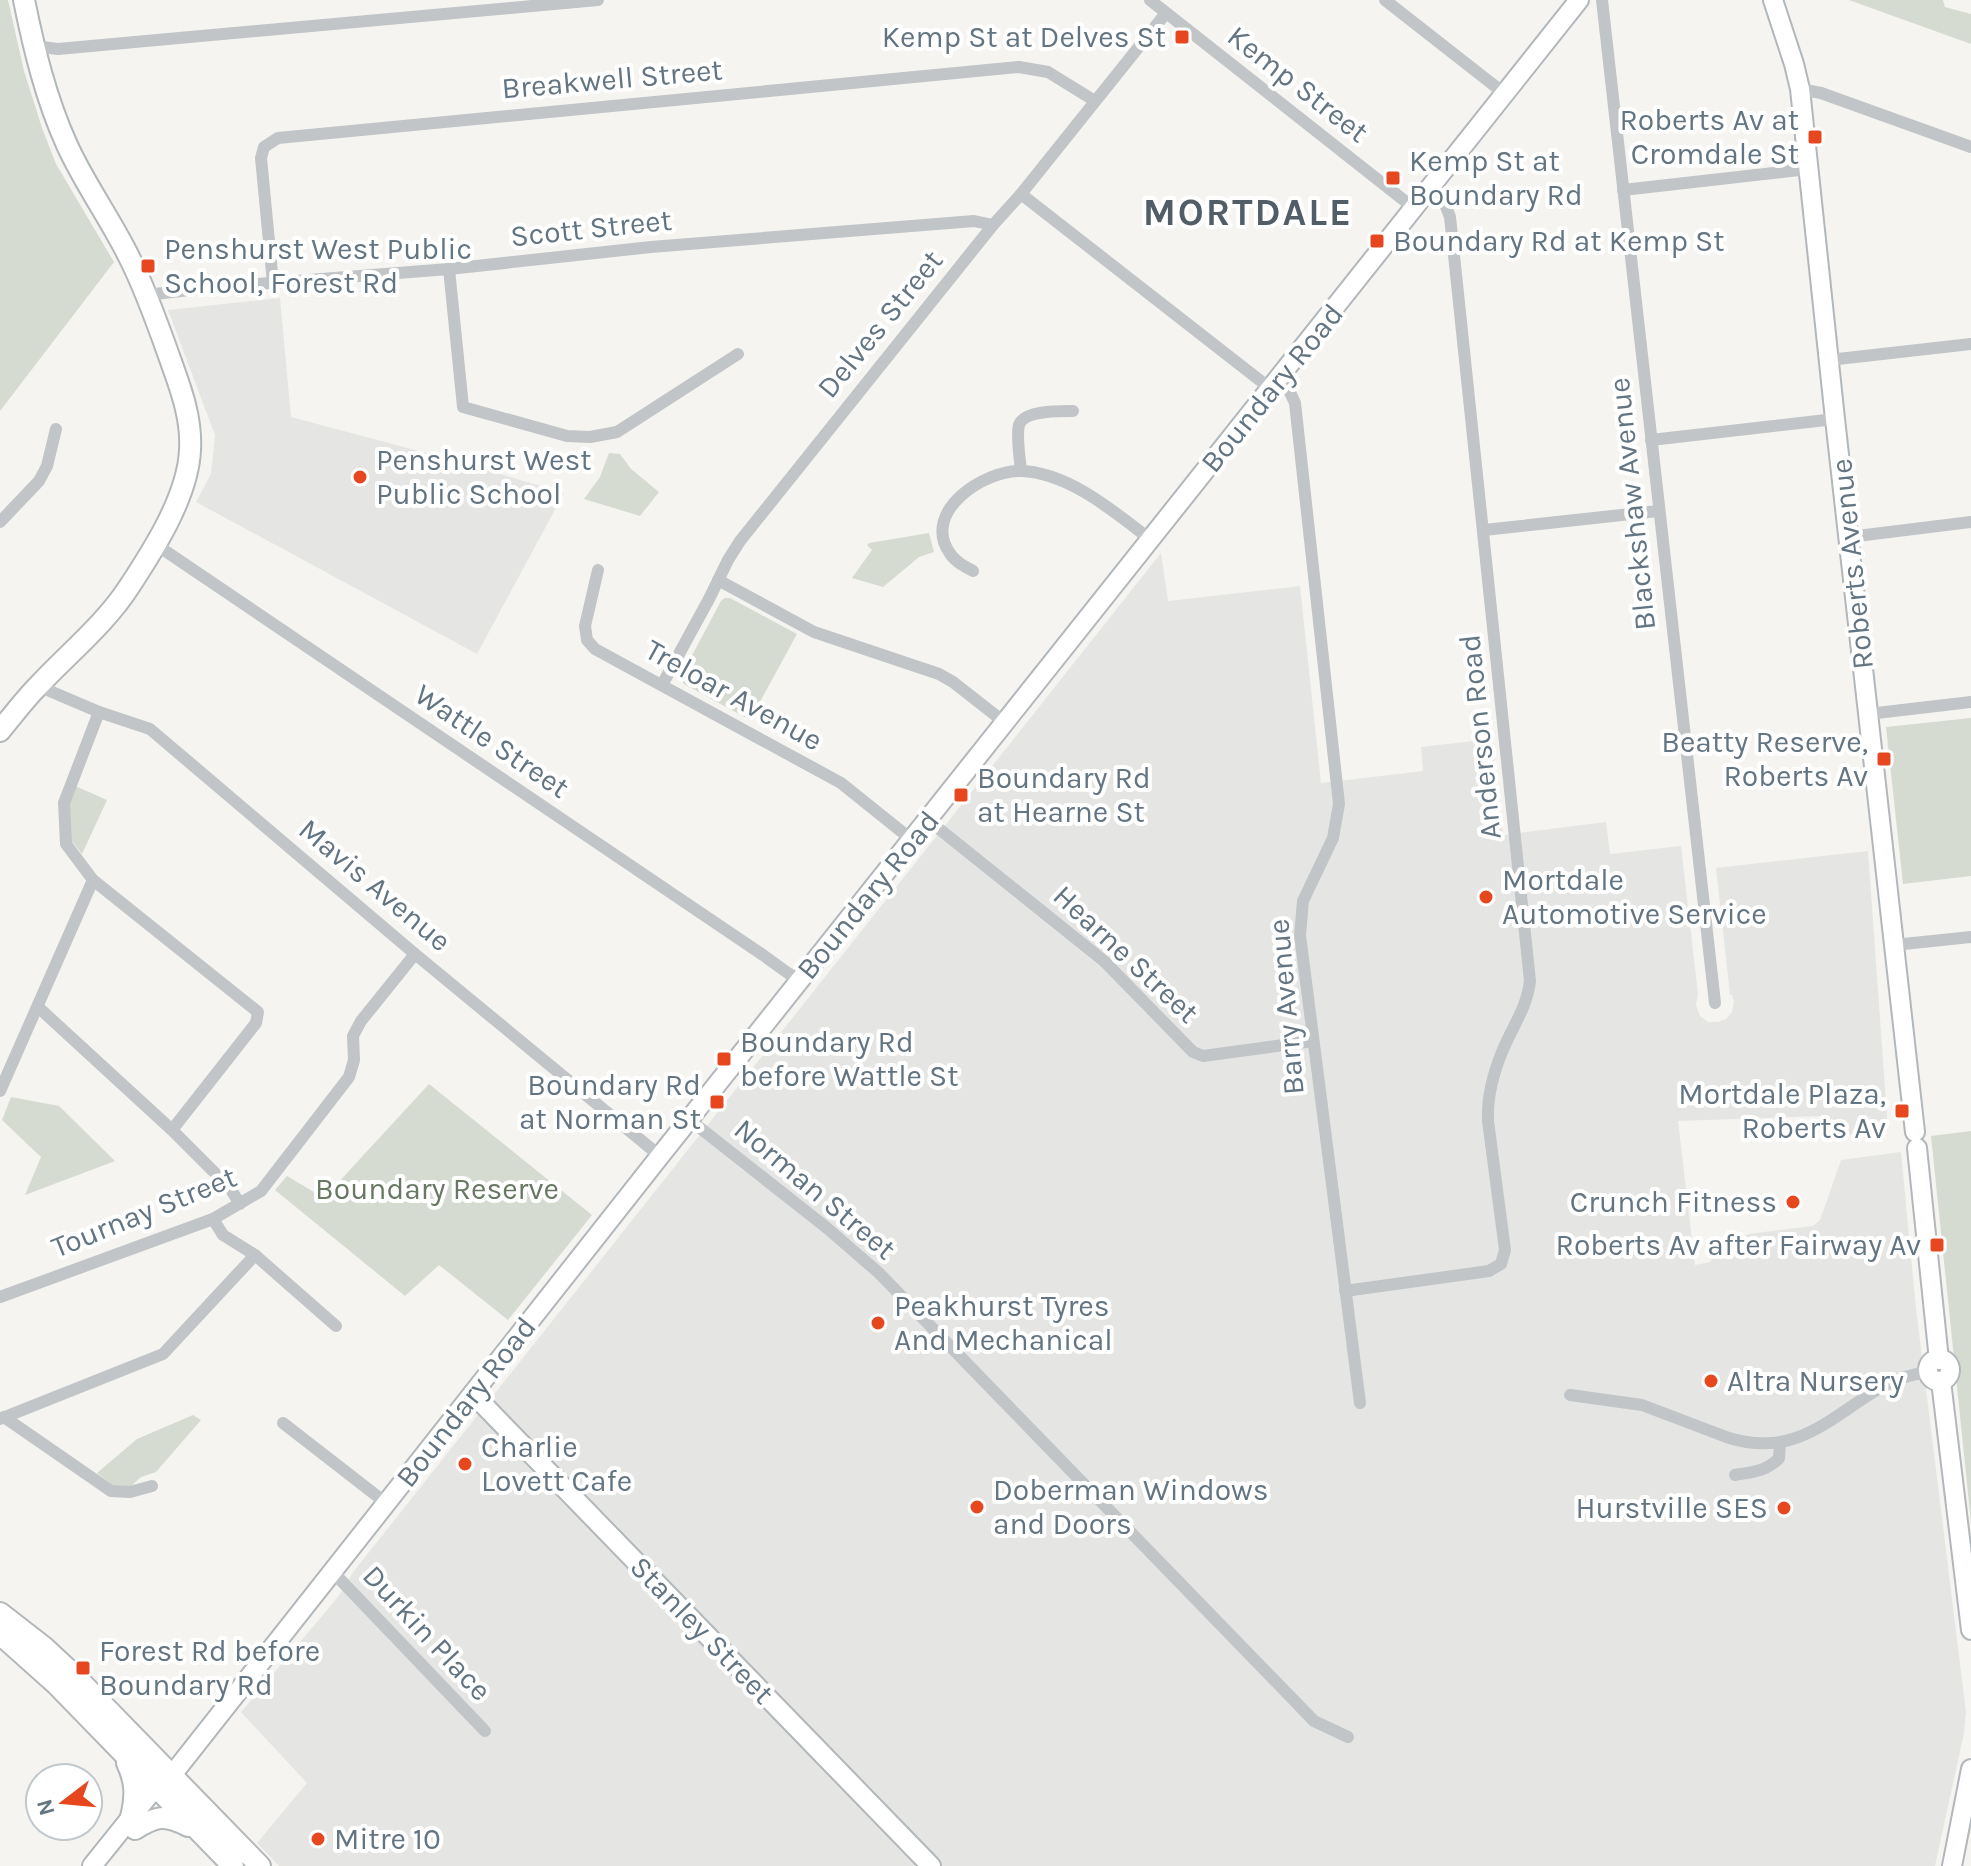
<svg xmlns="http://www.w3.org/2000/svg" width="1971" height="1866" font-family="Karla,sans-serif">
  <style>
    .built { fill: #e5e6e4 }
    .green { fill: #d5dbd1 }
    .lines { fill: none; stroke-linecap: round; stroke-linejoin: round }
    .secondary-casing { stroke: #b1b7bb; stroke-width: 22 }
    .primary-casing { stroke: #b2b7ba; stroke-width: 24 }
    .street { stroke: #c1c5c8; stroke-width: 12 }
    .secondary { stroke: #fff; stroke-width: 18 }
    .primary { stroke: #fff; stroke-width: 20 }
    .poi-dot { fill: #e7471e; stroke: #fff; stroke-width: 3 }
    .labels { text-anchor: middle; stroke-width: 8; stroke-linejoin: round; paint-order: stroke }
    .poi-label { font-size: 30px; fill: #637582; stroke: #fff; text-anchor: start }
    .street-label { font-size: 30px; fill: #637582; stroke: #fff }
    .park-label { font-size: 30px; fill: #677962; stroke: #fff }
    .district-label { font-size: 38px; font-weight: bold; letter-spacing: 2px; fill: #515e67; stroke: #fff }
  </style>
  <rect width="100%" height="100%" fill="#f5f4f0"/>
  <!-- built -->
  <g class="built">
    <polygon points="280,298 291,417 464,463 564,493 477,654 196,502 211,474 215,435 168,310"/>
    <polygon points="1161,553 1168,601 1300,586 1321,783 1423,771 1421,747 1492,739 1503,835 1606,822 1610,854 1681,846 1698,994 1696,1005 1700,1016 1708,1022 1718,1022 1726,1019 1732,1012 1734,1002 1732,995 1730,995 1716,868 1868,851 1888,1130 1825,1138 1822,1116 1678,1121 1695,1265 1710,1262 1714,1250 1727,1247 1748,1234 1813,1226 1820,1220 1841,1160 1901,1152 1916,1308 1966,1712 1964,1733 1935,1866 279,1866 257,1843 307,1783 241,1712 338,1597 354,1571"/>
  </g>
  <!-- green -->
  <g class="green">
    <polygon points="0,0 8,0 24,71 42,128 56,164 114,262 0,411"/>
    <polygon points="1849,0 1943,0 1945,7 1971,14 1971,44"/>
    <polygon points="609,453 620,454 631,469 659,492 640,516 584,499 600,477"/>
    <polygon points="929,533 934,552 919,557 883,587 852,578 872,550 867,545 869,543"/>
    <polygon points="725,598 730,598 797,634 750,720 684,684 680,678 721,601"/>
    <polygon points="1971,718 1971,876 1903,884 1886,727"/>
    <polygon points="75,786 107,800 82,854 71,840 68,805"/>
    <polygon points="429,1084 592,1215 508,1320 439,1265 405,1296 275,1190 287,1176 324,1198"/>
    <polygon points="11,1097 59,1106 115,1161 25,1195 41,1157 2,1120"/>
    <polygon points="1971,1131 1971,1522 1931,1136"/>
    <polygon points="193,1415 201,1420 156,1472 141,1477 131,1486 115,1487 97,1473 137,1439"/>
  </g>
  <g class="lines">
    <!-- secondary casing -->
    <g class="secondary-casing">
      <g id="secondary">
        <polyline points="1773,0 1794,64 1800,89 1835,419 1915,1132"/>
        <polyline points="1917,1148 1939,1360"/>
        <circle cx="1939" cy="1370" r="11"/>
        <polyline points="1941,1381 1971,1630"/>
        <polyline points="473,1394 931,1866"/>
        <polyline points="92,1866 149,1795 159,1790 172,1775 660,1156 1579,0"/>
        <polyline points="1952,1866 1971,1769"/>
      </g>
    </g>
    <!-- primary casing -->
    <g class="primary-casing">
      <g id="primary">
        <path d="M0 731C13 715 25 699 39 685 69 653 105 624 129 587 154 549 188 496 190 450 192 417 180 387 169 356 158 325 146 291 131 261 112 221 85 185 67 145 46 99 34 49 24 0"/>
        <polyline points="0,1613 45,1648 73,1674 260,1866"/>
        <polyline points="0,1634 56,1684 233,1866"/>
        <path d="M127 1763C136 1782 136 1796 131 1817"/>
        <path d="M135 1829C156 1816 165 1814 188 1826"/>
      </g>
    </g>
    <!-- street -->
    <g class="street">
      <polyline points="1150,0 1415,209"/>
      <polyline points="1385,0 1505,94"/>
      <polyline points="1602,0 1715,1003"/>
      <polyline points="34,46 58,49 598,0"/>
      <polyline points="1800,89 1821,93 1971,147"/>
      <polyline points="1623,190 1808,169"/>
      <polyline points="1021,194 1271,389"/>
      <polyline points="449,269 463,407 567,436 590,437 617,432 738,354"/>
      <polyline points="273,283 261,158 264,147 278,138 1019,67 1048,72 1095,101"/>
      <polyline points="146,296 155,294 207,288 449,269 651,247 974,221 993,225"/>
      <polyline points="1829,360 1971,344"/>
      <polyline points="1278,380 1289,390 1295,403 1339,804 1333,838 1303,901 1300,935 1360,1403"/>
      <polyline points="1651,440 1835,419"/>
      <path d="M1021 471C1020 459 1016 436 1019 425 1024 410 1060 411 1073 411"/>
      <polyline points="0,522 39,481 47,466 56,429"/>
      <polyline points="1484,530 1658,511"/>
      <polyline points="1849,537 1971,522"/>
      <polyline points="155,544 763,955 799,981"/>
      <polyline points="598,570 585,626 587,640 595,649 841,783 912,840"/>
      <path d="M973 571C964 566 954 561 949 552 922 511 984 470 1021 471 1068 472 1116 513 1151 540"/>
      <polyline points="718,580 814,632 939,674 953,682 1004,722"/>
      <polyline points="662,685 709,599 728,560 740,541 993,225 1021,194 1166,13"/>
      <polyline points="38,686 99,712 150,729 415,954 660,1156"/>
      <polyline points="1868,714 1971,702"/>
      <polyline points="928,820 1104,961 1193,1052 1203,1056 1313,1041"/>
      <polyline points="93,880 258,1012 256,1023 172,1130"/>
      <polyline points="1894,945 1971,937"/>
      <polyline points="38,1007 172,1130 230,1188 240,1204"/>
      <polyline points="0,1091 93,880 66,844 64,803 99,712"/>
      <polyline points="690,1120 827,1228 879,1273 1314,1721 1348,1737"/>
      <polyline points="213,1219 223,1235 255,1255 336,1326"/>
      <path d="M1345 1291 1489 1271 1501 1264 1505 1250 1488 1121C1487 1098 1493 1074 1502 1052 1512 1027 1527 1008 1530 981L1450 217 1442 196 1432 187"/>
      <polyline points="0,1297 213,1219 261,1191 349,1077 354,1060 353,1036 361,1021 415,954"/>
      <path d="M1570 1395 1642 1405 1729 1438C1800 1459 1832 1414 1887 1384 1899 1377 1915 1375 1928 1371"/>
      <polyline points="4,1417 111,1491 130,1492 152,1486"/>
      <polyline points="0,1419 163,1354 255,1255"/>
      <polyline points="283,1423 386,1503"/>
      <path d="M1735 1475C1752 1472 1768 1471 1779 1458L1780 1443"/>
      <polyline points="332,1571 485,1731"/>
    </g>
    <!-- secondary -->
    <use href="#secondary" class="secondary"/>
    <!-- primary -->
    <use href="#primary" class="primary"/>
  </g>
  <!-- markers -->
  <g class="poi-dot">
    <rect x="1174" y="29" width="16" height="16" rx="4"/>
    <rect x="1807" y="129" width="16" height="16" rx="4"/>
    <rect x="1385" y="170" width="16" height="16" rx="4"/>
    <rect x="1369" y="233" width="16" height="16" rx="4"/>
    <rect x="140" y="258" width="16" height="16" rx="4"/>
    <circle cx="360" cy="477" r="8"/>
    <rect x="1876" y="751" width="16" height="16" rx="4"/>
    <rect x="953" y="787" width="16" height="16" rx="4"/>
    <circle cx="1486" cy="897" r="8"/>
    <rect x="716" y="1051" width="16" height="16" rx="4"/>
    <rect x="709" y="1094" width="16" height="16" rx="4"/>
    <rect x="1894" y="1103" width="16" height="16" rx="4"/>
    <circle cx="1793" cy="1202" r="8"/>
    <rect x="1929" y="1237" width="16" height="16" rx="4"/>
    <circle cx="878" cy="1323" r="8"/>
    <circle cx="1711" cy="1381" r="8"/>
    <circle cx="465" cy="1464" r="8"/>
    <circle cx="977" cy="1507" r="8"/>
    <circle cx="1784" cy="1508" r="8"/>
    <rect x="75" y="1660" width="16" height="16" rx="4"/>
    <circle cx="318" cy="1839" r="8"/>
  </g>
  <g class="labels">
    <!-- poi labels -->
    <g class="poi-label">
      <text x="1166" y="47" text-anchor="end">Kemp St at Delves St</text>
      <text x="1799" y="130" text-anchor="end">Roberts Av at<tspan x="1799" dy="34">Cromdale St</tspan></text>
      <text x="1409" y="171">Kemp St at<tspan x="1409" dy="34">Boundary Rd</tspan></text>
      <text x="1393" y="251">Boundary Rd at Kemp St</text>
      <text x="164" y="259">Penshurst West Public<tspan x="164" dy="34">School, Forest Rd</tspan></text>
      <text x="376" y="470">Penshurst West<tspan x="376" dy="34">Public School</tspan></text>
      <text x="1868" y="752" text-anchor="end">Beatty Reserve,<tspan x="1868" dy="34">Roberts Av</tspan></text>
      <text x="977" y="788">Boundary Rd<tspan x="977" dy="34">at Hearne St</tspan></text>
      <text x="1502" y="890">Mortdale<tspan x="1502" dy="34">Automotive Service</tspan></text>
      <text x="740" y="1052">Boundary Rd<tspan x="740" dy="34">before Wattle St</tspan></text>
      <text x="701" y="1095" text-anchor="end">Boundary Rd<tspan x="701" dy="34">at Norman St</tspan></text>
      <text x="1886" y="1104" text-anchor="end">Mortdale Plaza,<tspan x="1886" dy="34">Roberts Av</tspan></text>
      <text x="1777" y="1212" text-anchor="end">Crunch Fitness</text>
      <text x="1921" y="1255" text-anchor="end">Roberts Av after Fairway Av</text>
      <text x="894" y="1316">Peakhurst Tyres<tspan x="894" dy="34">And Mechanical</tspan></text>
      <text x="1727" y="1391">Altra Nursery</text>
      <text x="481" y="1457">Charlie<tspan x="481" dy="34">Lovett Cafe</tspan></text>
      <text x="993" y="1500">Doberman Windows<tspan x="993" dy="34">and Doors</tspan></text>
      <text x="1768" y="1518" text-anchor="end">Hurstville SES</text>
      <text x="99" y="1661">Forest Rd before<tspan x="99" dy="34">Boundary Rd</tspan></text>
      <text x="334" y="1849">Mitre 10</text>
    </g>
    <!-- street labels -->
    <g class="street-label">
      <text transform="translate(612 79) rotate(-5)" y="10">Breakwell Street</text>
      <text transform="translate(1298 84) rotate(38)" y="10">Kemp Street</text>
      <text transform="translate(591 228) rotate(-6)" y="10">Scott Street</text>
      <text transform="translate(880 324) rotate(-51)" y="10">Delves Street</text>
      <text transform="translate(1272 388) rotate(-51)" y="10">Boundary Road</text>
      <text transform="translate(1632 504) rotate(-96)" y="10">Blackshaw Avenue</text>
      <text transform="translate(1852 564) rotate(-96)" y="10">Roberts Avenue</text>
      <text transform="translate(734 695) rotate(29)" y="10">Treloar Avenue</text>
      <text transform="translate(1480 737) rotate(-96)" y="10">Anderson Road</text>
      <text transform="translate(492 741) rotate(34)" y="10">Wattle Street</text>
      <text transform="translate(375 885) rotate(40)" y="10">Mavis Avenue</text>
      <text transform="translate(868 895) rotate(-51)" y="10">Boundary Road</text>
      <text transform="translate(1126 954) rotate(43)" y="10">Hearne Street</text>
      <text transform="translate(1286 1007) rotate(-95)" y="10">Barry Avenue</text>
      <text transform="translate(815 1189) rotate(40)" y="10">Norman Street</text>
      <text transform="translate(144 1212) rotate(-22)" y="10">Tournay Street</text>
      <text transform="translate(466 1402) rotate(-52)" y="10">Boundary Road</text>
      <text transform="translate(702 1630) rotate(46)" y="10">Stanley Street</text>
      <text transform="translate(427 1633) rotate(47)" y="10">Durkin Place</text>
    </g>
    <!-- park labels -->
    <g class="park-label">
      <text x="437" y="1199">Boundary Reserve</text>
    </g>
    <!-- district labels -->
    <g class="district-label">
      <text x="1248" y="225">MORTDALE</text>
    </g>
  </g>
  <!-- north arrow -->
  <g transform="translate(64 1802) rotate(254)"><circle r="38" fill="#ffffff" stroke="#c1c8cd" stroke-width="2"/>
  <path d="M0-6L14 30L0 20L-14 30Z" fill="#e7471e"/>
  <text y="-12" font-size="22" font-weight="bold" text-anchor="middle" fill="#637582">N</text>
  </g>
</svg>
